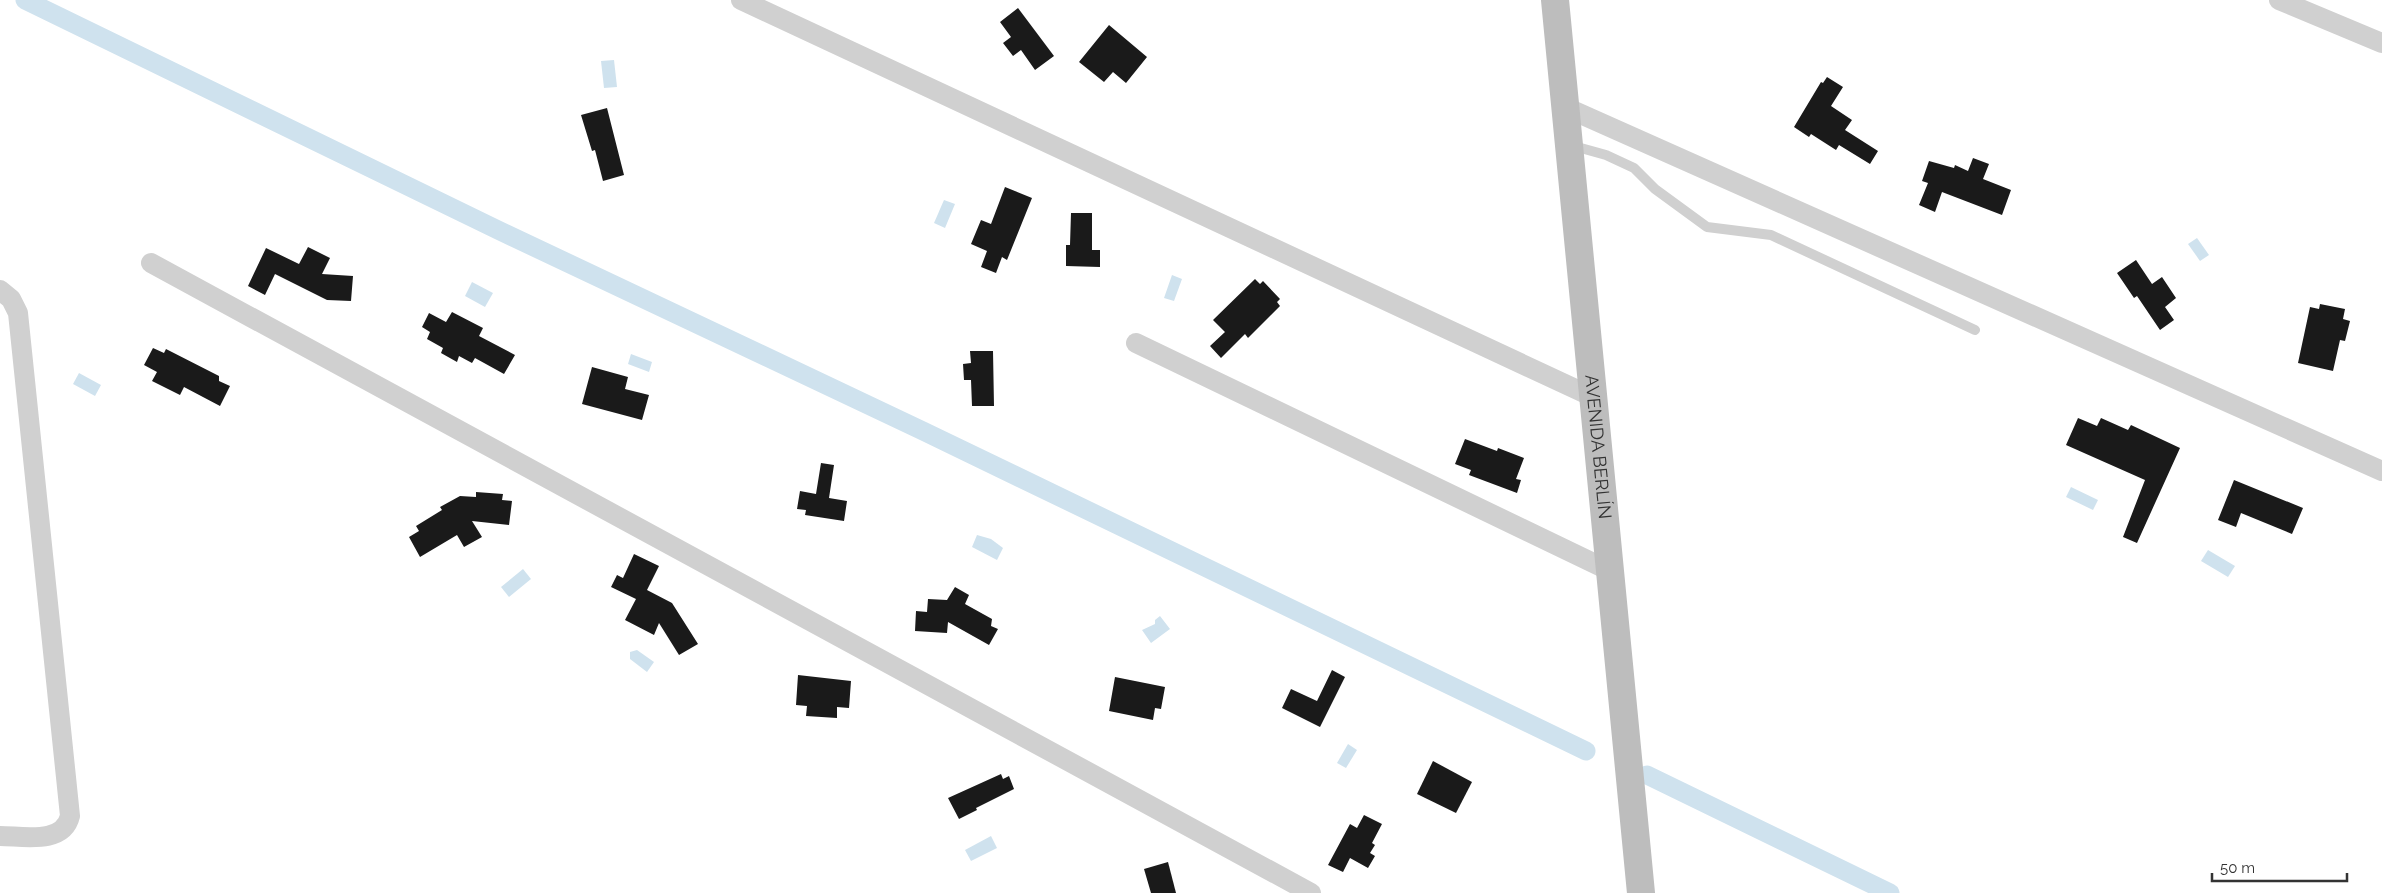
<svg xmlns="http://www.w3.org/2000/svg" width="2382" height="893" font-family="Raleway,sans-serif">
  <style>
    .water { fill: #cfe2ee }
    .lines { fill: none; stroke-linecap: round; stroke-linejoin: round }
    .canal { stroke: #cfe2ee; stroke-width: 19 }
    .building { fill: #1a1a1a }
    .lane { stroke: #d0d0d0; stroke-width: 10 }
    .street { stroke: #d0d0d0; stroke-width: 20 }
    .secondary { stroke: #bdbdbd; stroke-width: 28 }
    .labels { text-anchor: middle; stroke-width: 5; stroke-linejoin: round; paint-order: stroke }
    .street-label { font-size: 18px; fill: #333; stroke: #fff }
  </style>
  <rect width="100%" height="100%" fill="#fff"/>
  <!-- water -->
  <g class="water">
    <polygon points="614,60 617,87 604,88 601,61"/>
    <polygon points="944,200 955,204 945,228 934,223"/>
    <polygon points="2197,238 2209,255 2200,261 2188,244"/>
    <polygon points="1172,275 1182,279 1174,301 1164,298"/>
    <polygon points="472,282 493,293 485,307 465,296"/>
    <polygon points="631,354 652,362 649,372 628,364"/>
    <polygon points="79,373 101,385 95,396 73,384"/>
    <polygon points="2071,487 2098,500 2093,510 2066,497"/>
    <polygon points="977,535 991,539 1003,548 997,560 972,547"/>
    <polygon points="2208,550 2235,566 2228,577 2201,561"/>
    <polygon points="523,569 531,579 509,597 501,587"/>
    <polygon points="1160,616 1170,629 1151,643 1142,630 1155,624 1155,620"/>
    <polygon points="637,650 654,662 647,672 630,659 630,652"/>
    <polygon points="1348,744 1357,750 1346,768 1337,763"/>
    <polygon points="991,836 997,848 971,861 965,850"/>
  </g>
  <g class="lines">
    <!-- canal -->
    <g class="canal">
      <polyline points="25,0 498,230 923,431 1586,751"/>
      <polyline points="1647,775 1890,893"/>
    </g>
  </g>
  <!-- building -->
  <g class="building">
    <polygon points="1018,8 1054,56 1035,70 1021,50 1013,56 1003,43 1011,37 1000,22"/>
    <polygon points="1109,25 1147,57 1126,83 1113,72 1104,82 1079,62"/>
    <polygon points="1827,77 1843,87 1831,106 1852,120 1845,130 1878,151 1870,164 1839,145 1836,150 1811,134 1809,137 1794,127 1821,82 1823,83"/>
    <polygon points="607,108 624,175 603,181 595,150 592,151 581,115"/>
    <polygon points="1973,158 1989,164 1983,179 2011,190 2002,215 1942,192 1935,212 1919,205 1928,183 1922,181 1929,161 1954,168 1955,165 1968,171"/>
    <polygon points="1005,187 1032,198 1007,260 1002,257 996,273 981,267 987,251 971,244 981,220 991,224"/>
    <polygon points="1071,213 1092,213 1092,250 1100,250 1100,267 1066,266 1066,245 1070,245"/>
    <polygon points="308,247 330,258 322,274 353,276 351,301 327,300 275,274 265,295 248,286 266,248 299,264"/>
    <polygon points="2136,260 2152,284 2162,277 2176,298 2165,307 2174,320 2160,330 2137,296 2134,298 2117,273"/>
    <polygon points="1255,279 1260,284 1263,281 1280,299 1277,302 1280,306 1248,338 1245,334 1221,358 1210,346 1225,332 1213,320"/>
    <polygon points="2320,304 2345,309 2343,319 2350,321 2345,341 2340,340 2333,371 2298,363 2310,307 2319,309"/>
    <polygon points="452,312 483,328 479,336 515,355 504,374 475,358 472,363 459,356 457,362 441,353 443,348 427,339 430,332 422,327 429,313 446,322"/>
    <polygon points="153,348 164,353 166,349 219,376 219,381 230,386 220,406 184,387 180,395 152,381 157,372 144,365"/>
    <polygon points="970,351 993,351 994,406 972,406 971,380 964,380 963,364 971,363"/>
    <polygon points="592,367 628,377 625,389 649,395 642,420 582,404"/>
    <polygon points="2078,418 2097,426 2101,418 2128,430 2131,425 2180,448 2137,543 2123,537 2145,480 2066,445"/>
    <polygon points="1465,439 1497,451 1498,448 1524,458 1516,479 1521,480 1517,493 1469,475 1471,470 1455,464"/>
    <polygon points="821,463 834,465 829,498 847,501 844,521 805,515 806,510 797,509 800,491 816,494"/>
    <polygon points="2234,480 2303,508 2292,534 2241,513 2236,527 2218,520"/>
    <polygon points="476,492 503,494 502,500 512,501 509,525 472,521 482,537 464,547 457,535 420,557 409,537 419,531 416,526 442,510 440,507 460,496 476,497"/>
    <polygon points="634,554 659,566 647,590 672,603 698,644 679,655 659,623 654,635 625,620 636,599 611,587 617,575 623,578"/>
    <polygon points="955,587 969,595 965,604 992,619 991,626 998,629 989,645 948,622 947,633 915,631 916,611 927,612 928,599 947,600"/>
    <polygon points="1332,670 1345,677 1320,727 1282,708 1291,689 1317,701"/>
    <polygon points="798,675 851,681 849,708 837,707 837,718 806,716 807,706 796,705"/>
    <polygon points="1115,677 1165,687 1161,709 1155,708 1153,720 1109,711"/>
    <polygon points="1433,761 1472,782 1456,813 1417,794"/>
    <polygon points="1001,774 1003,779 1009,776 1014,789 976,808 977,810 959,819 948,798"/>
    <polygon points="1364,815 1382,824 1372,843 1375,845 1370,853 1375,856 1368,868 1350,858 1343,872 1328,865 1350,824 1357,828"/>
    <polygon points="1168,862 1176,893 1151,893 1144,869"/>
  </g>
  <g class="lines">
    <!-- lane -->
    <polyline class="lane" points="1570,145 1606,155 1634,168 1655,189 1707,227 1771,235 1975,330"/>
    <!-- street -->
    <g class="street">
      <polyline points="741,0 1595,398"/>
      <polyline points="2279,0 2382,43"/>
      <polyline points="1565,107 2382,471"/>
      <polyline points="151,263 1311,893"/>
      <path d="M0 290 11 299 18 313 70 816C63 845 23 836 0 836"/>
      <polyline points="1136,343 1610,571"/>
    </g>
    <!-- secondary -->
    <path class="secondary" id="s1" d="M1555 0 1641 893"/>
  </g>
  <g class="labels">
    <!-- street labels -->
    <g class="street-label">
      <text dy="6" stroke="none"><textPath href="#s1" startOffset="449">AVENIDA BERLÍN</textPath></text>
    </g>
  </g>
  <!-- scale -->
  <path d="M2212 873v8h135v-8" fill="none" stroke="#333333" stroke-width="2.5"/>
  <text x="2220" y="873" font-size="15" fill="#333333" stroke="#ffffff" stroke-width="4" paint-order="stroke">50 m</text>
</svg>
